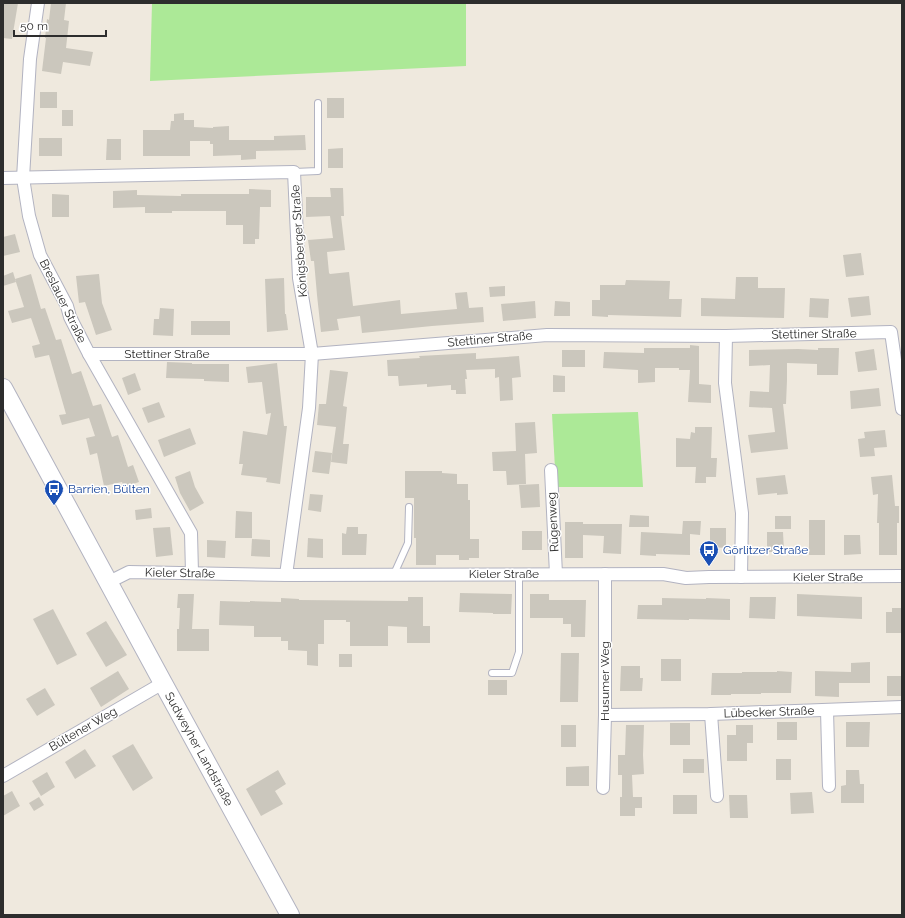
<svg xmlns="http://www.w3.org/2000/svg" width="905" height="918" font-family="Raleway,sans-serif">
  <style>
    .green { fill: #ace997 }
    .building { fill: #cbc7bd }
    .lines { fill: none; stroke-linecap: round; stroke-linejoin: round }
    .lane-casing { stroke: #b2b3c1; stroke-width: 8 }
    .street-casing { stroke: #b2b3c1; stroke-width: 14 }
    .secondary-casing { stroke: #b2b3c1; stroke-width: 20 }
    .lane { stroke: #fff; stroke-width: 6 }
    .street { stroke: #fff; stroke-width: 12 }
    .secondary { stroke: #fff; stroke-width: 18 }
    .labels { text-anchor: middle; stroke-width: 3; stroke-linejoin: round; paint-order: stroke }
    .street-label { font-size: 12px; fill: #2d2d2d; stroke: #fff }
    .transit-label { font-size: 12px; fill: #164399; stroke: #fff; text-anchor: start }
  </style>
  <rect width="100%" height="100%" fill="#efe9de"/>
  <!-- green -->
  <g class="green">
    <polygon points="152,3 466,3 466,66 150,81"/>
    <polygon points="638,412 643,487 556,487 552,414"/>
  </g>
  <!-- building -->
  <g class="building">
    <polygon points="3,3 18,3 12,39 3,38"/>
    <polygon points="51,3 66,3 64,20 69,21 66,48 93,52 90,66 63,62 61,74 42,71 46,38 45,38 47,19 49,20"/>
    <rect x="40" y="92" width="17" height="16"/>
    <rect x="327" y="98" width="17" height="20"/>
    <rect x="62" y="110" width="11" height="16"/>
    <polygon points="184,113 184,120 194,120 194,127 213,128 213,127 229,126 229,140 274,140 274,136 305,135 306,150 256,151 256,159 241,160 241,155 213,156 213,144 210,144 210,141 190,141 190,156 143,156 143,130 170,130 171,121 174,121 174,114"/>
    <rect x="39" y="138" width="23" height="18"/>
    <polygon points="107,139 121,139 121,160 106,160"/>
    <polygon points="343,148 343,168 328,168 328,149"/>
    <polygon points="330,188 343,188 344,216 341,216 345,250 327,252 329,273 330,274 349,272 353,306 400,300 401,314 457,309 455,293 467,292 469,308 483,307 484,322 432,326 362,333 360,316 337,319 339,330 321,332 317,295 314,261 311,261 308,240 333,238 330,216 306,217 306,197 331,197"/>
    <polygon points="249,189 271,190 271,207 260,207 259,239 255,239 255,244 243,244 243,225 226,225 226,211 172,211 172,213 145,213 145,207 113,208 113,191 137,190 137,195 181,196 181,194 249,194"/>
    <polygon points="52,194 69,195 69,217 52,217"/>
    <polygon points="15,234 20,252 3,256 3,237"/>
    <polygon points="861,253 864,275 846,277 843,255"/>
    <polygon points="13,272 16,282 3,286 3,276"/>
    <polygon points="31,274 41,309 45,308 56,340 61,339 72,374 81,371 93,406 101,404 112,437 118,435 128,467 133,465 139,482 124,487 122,482 104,486 97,453 90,455 86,438 95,436 89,418 62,425 59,415 66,414 49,355 35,358 32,346 40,344 31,318 12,323 8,311 24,307 15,279"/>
    <polygon points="99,274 102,303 112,330 96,335 85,302 79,303 76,276"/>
    <polygon points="736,277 758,277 758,288 785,288 784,318 701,316 701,298 735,299"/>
    <polygon points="284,278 285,314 286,314 288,330 267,332 265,279"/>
    <polygon points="626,280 670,281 669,299 682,299 681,317 608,315 608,317 592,316 592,300 600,300 600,285 625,285"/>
    <polygon points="505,286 505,296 490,297 489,287"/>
    <polygon points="869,296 871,315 851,317 848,298"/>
    <polygon points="810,298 829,299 828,318 809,317"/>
    <polygon points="535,301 536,318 503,321 501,304"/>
    <polygon points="555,301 570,302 570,316 554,316"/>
    <polygon points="160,308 174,309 173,336 153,335 154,319 159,319"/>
    <rect x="191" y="321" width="39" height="14"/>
    <polygon points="690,345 699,346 699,384 711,385 711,403 688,402 690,370 679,370 679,368 655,368 655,382 638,383 638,370 603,368 604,352 644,353 644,348 690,348"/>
    <polygon points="818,348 839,348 838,375 817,375 817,364 787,363 787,380 786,404 783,404 788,449 751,453 748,435 775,432 772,408 749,407 750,391 769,392 770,365 749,366 749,350 798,349 818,350"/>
    <polygon points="874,349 877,370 858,372 855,352"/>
    <rect x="562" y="350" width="23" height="17"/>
    <polygon points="476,353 476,359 519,356 521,377 512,378 513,400 500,401 499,377 495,378 495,369 466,370 467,379 465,379 466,394 456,394 456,390 451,390 451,385 427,387 427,384 399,386 398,376 388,376 387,360 420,358 419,356"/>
    <polygon points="167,362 192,363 192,364 229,364 229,382 204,381 204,379 166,378"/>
    <polygon points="277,363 284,426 287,426 280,484 266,482 267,478 241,475 243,464 239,464 243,431 267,435 271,413 266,414 262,382 248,383 246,367"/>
    <polygon points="330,370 348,372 343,406 347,407 343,444 349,444 347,464 331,462 336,427 317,425 319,404 326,404"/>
    <polygon points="135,373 141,390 128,395 122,378"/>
    <polygon points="553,375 565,376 565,392 553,392"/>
    <polygon points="879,388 881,406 851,409 850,391"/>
    <polygon points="159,402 165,417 148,423 142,408"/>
    <polygon points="535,422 537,453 525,454 526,484 507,485 506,471 493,471 492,452 516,451 515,423"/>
    <polygon points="695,427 712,427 711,458 717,458 716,477 706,477 706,483 695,483 696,467 676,467 676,438 690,439 691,432 695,433"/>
    <polygon points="190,428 196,444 164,457 158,440"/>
    <polygon points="885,430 887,447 874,448 875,456 860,457 858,439 865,438 864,432"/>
    <polygon points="315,451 332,453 329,474 312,472"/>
    <polygon points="190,471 195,487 204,503 190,511 180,493 175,477"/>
    <polygon points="405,471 442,471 442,473 457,474 457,484 468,484 468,500 470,500 470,539 479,539 479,558 469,558 469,560 459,560 459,555 436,555 436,565 416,565 416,538 414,538 414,498 405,498"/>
    <polygon points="785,475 788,494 777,495 777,493 758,495 756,478"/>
    <polygon points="892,475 895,506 899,506 899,523 897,523 897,555 879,555 879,523 877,523 878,494 873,495 871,477"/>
    <polygon points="539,484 540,507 521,508 519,485"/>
    <polygon points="310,494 323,495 321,512 308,510"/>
    <polygon points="151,508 152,518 136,520 135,510"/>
    <polygon points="236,511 252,512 252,538 235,538"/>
    <polygon points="630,515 649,516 649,527 629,527"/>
    <rect x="775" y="516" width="16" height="13"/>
    <rect x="809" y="520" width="16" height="35"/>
    <polygon points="683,521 701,521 700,535 690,534 690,555 656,554 656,556 640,555 641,532 682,534"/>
    <polygon points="565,522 583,522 583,524 622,524 621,554 603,553 604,536 583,535 583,558 565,558"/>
    <polygon points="170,527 173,555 156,557 153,528"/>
    <polygon points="347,527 358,527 358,534 367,534 366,555 342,555 342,533 346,534"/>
    <polygon points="710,528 726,528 726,548 710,547"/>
    <rect x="522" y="531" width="20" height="19"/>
    <polygon points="767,532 783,532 784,552 767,552"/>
    <polygon points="844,535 860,535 861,554 844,555"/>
    <polygon points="308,538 323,539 323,558 307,557"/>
    <polygon points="252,539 270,540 270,557 251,556"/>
    <polygon points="207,540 226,541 225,558 207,557"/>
    <polygon points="460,593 512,594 511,614 493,614 493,613 459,612"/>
    <polygon points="178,594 194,594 192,629 209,629 209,651 177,651 177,629 179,629 180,608 177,608"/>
    <polygon points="530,594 549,594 549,600 586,600 585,637 571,637 571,624 563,624 563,618 530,618"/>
    <polygon points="797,594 862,597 862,619 797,616"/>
    <polygon points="408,597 423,597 423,626 430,626 430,643 407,643 407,627 388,626 388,646 350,646 350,622 346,622 346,620 324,620 324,644 318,644 318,666 307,665 307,651 288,650 288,641 281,641 281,637 254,637 254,626 219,625 220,601 250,602 250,601 281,602 281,598 299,599 299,600 408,601"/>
    <polygon points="750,597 776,597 775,619 749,618"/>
    <polygon points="662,598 706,599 706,598 730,599 730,620 689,619 689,620 637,619 638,605 662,605"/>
    <polygon points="892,608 902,608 902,633 886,633 886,612 892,612"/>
    <polygon points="53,609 77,655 57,665 33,619"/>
    <polygon points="106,621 127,655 106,667 86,633"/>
    <polygon points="561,653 579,653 578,702 560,702"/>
    <rect x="339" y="654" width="13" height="13"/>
    <rect x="661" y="659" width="20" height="22"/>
    <polygon points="870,662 870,683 839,683 839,697 815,696 815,671 851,672 851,663"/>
    <polygon points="621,666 640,666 640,678 643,678 642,691 620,691"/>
    <polygon points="118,671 129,689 101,707 90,688"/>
    <polygon points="777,671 792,672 791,693 761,693 761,694 731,694 731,695 711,695 712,673 742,673 742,672 777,672"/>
    <rect x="887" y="676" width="15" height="20"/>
    <rect x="488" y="680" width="19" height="15"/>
    <polygon points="45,688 55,705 37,716 26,699"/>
    <rect x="777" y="722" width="20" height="18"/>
    <polygon points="846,722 870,722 869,747 846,747"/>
    <rect x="670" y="723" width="20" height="22"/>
    <rect x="561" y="725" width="15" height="22"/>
    <polygon points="626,725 644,725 643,755 644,774 632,775 633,797 642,797 642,808 635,808 635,816 620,816 620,797 622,797 622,775 618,775 618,755 625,755"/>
    <polygon points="736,725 753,725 753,743 747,743 747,761 727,761 727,735 736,735"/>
    <polygon points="133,744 153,778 133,791 112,756"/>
    <polygon points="85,749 96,766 75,779 65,762"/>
    <rect x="683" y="759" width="21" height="14"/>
    <rect x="776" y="759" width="15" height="21"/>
    <polygon points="589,766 589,786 566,786 566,767"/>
    <polygon points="278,770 286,784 275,791 283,804 261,816 246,789"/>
    <polygon points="846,770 859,770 860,784 864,784 864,803 841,803 841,786 846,785"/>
    <polygon points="47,772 55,787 41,796 32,781"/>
    <polygon points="12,791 20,806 3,816 3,796"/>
    <polygon points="812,792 814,813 791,814 790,793"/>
    <rect x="673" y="795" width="24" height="19"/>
    <polygon points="729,795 747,795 748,818 730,818"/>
    <polygon points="39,797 44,805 34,811 29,803"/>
  </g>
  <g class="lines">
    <!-- lane casing -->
    <g class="lane-casing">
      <g id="lane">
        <polyline points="294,172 318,171 318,103"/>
        <polyline points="394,574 408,543 409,507"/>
        <polyline points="492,673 512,673 519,652 519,574"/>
      </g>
    </g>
    <!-- street casing -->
    <g class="street-casing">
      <g id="street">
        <polyline points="38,3 30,59 23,178 29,216 40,255 67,306 70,317 89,354 191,533 192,573"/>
        <polyline points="3,178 294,172 299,278 312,354 309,408 286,575"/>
        <polyline points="726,336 725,383 742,513 741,577"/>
        <polyline points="89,354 312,354 547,335 726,336 891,332 902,409"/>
        <polyline points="551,470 556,574"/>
        <polyline points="109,582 129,572 286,575 663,574 686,578 709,577 902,576"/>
        <polyline points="827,710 829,786"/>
        <polyline points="711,714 717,796"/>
        <polyline points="605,715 711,714 902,707"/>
        <polyline points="3,776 163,683"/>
        <polyline points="603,788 605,715 605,574"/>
      </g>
    </g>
    <!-- secondary casing -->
    <g class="secondary-casing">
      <polyline id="secondary" points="3,388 163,683 290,915"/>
    </g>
    <!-- lane -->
    <use href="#lane" class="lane"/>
    <!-- street -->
    <use href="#street" class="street"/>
    <!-- secondary -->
    <use href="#secondary" class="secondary"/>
  </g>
  <!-- icons -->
  <defs>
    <g id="bus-pin" transform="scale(1)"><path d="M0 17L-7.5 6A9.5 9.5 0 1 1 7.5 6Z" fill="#1a4fb4" stroke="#fff"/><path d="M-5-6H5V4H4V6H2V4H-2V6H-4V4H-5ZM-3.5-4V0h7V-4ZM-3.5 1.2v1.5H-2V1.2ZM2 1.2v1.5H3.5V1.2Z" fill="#fff"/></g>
  </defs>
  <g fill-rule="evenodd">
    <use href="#bus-pin" x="54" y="489"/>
    <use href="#bus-pin" x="709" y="550"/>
  </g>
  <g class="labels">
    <!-- street labels -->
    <g class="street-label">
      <text transform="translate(299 241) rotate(-94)" y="4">Königsberger Straße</text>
      <text transform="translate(63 301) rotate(64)" y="4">Breslauer Straße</text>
      <text transform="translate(814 334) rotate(-1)" y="4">Stettiner Straße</text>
      <text transform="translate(490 339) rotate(-5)" y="4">Stettiner Straße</text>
      <text x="167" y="358">Stettiner Straße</text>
      <text transform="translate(553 522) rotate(-93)" y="4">Rügenweg</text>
      <text transform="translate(180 573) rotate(1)" y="4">Kieler Straße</text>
      <text x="504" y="578">Kieler Straße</text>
      <text x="828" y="581">Kieler Straße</text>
      <text transform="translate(605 681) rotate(-90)" y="4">Husumer Weg</text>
      <text transform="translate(769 712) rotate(-2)" y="4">Lübecker Straße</text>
      <text transform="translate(83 729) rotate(-30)" y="4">Bültener Weg</text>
      <text transform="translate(199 749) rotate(61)" y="4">Sudweyher Landstraße</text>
    </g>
    <!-- transit labels -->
    <g class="transit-label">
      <text x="68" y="493">Barrien, Bülten</text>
      <text x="723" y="554">Görlitzer Straße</text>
    </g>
  </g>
  <!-- border -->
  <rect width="905" height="918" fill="none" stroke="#2d2d2d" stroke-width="8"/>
  <!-- scale -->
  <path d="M14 30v6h92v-6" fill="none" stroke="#2d2d2d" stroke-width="2"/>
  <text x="20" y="30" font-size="12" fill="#2d2d2d" stroke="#ffffff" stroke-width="3" paint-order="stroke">50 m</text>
</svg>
